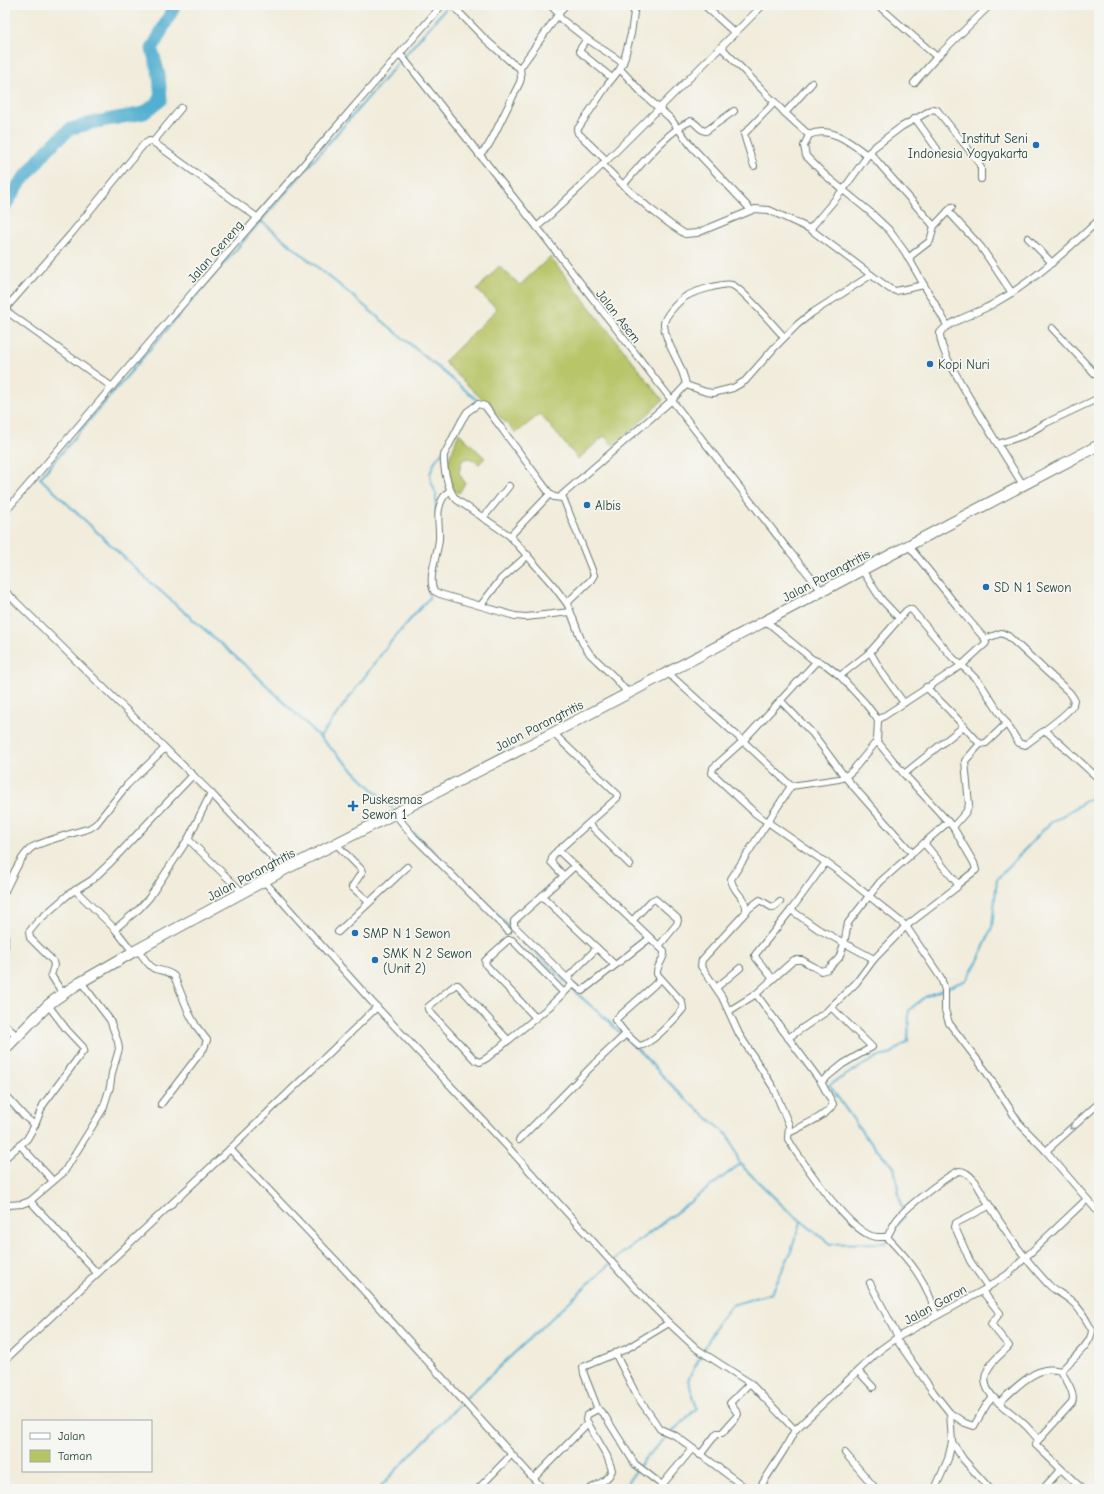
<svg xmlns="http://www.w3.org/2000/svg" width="1104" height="1494" font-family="'Comic Neue',sans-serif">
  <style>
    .green { fill: #b8c567; stroke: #6c814e }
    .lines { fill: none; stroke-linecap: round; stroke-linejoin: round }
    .stream { stroke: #52afd0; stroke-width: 2 }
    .river { stroke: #52afd0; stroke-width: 13 }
    .street-casing { stroke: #687a6e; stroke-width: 8 }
    .primary-casing { stroke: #687a6e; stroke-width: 12 }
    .street { stroke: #fff; stroke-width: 6 }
    .primary { stroke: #fff; stroke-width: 10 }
    .oneway { stroke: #8f9e9a }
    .poi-dot { fill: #1f6fb2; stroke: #f6f6f2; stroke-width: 1.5 }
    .labels { text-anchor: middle; stroke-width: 3.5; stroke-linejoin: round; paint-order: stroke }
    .poi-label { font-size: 13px; fill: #1f3d34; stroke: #f6f6f2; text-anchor: start }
    .street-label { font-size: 13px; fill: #1f3d34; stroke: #f6f6f2 }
  </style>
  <rect width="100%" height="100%" fill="#f6f6f2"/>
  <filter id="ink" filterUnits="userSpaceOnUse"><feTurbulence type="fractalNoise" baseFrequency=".025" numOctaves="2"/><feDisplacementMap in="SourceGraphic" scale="8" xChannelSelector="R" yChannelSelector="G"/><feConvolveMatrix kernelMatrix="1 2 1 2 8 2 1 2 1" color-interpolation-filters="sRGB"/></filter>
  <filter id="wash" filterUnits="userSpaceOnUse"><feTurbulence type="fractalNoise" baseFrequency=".012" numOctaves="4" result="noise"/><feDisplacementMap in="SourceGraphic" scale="16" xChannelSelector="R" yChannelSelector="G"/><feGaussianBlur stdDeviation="0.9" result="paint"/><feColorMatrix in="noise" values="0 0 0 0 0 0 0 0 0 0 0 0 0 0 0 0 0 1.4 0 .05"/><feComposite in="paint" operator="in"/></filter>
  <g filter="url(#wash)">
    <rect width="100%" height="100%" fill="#f1ecdb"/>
    <!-- green -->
    <g class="green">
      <polygon points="550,257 663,400 614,446 604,436 578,459 540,414 516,433 444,362 497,309 477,290 499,266 520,285"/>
      <polygon points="459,433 485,458 479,464 469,458 462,460 459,473 465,483 459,493 454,491 448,469 449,459"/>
    </g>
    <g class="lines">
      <!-- stream -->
      <g class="stream">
        <polyline points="261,221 343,288 477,400 474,404"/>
        <polyline points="436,513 436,494 431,481 430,474 435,461 443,451"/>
        <polyline points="320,737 388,645 429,598 429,579"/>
        <polyline points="393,809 253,672 150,582 40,478 174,321 446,8"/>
        <polyline points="414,833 581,997 608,1021 643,1055 682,1096 729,1136 740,1164 785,1208 830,1244 885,1243 888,1239"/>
        <polyline points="902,1210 894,1167 865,1136 829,1085 877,1057 889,1055 908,1041 909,1010 925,997 966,980 978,961 992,927 997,879 1049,824 1099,793"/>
        <polyline points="892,1232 904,1217 903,1214"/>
        <polyline points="466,1398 615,1259 740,1164"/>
        <polyline points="672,1432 697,1408 688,1380 717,1324 732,1305 772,1293 790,1254 801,1221"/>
        <polyline points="378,1489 458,1406"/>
        <polyline points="623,1489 644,1459 669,1435"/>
      </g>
      <!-- river -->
      <polyline class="river" points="5,206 19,184 48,149 70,129 96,122 144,113 161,100 159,75 152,49 175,5"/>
    </g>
  </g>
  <g filter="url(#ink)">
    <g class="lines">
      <!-- street casing -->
      <g class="street-casing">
        <g id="street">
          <polyline points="452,5 485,39 512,63 520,68 521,78 520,82 492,139 488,146 479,155"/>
          <polyline points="550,5 557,12 561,19 587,39 580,49 580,52 612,78"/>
          <polyline points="704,5 735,33"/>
          <polyline points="881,8 937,57"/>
          <polyline points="587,39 623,63"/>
          <polyline points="721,47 785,113 809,135"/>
          <polyline points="400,54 537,227 786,547 822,591"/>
          <polyline points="520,68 565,5"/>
          <polyline points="620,69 644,95 670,118 692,147 751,210"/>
          <polyline points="914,83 937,57 990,5"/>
          <polyline points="785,113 812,83"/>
          <polyline points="915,118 937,149"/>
          <polyline points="153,142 181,108"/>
          <polyline points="869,152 933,225 935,225 952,207"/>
          <path d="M867 155C851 143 830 125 809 135L804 146 806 156 826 176 870 212 889 230 905 252 947 325"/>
          <polyline points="606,160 578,133 577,130 608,84 620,69 624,60 631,34 635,5"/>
          <polyline points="602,164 623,185 649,208 670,224 685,234 697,233 755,209 769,210 810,229 890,289 896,291 924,285"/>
          <polyline points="754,166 746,141 744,134 775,102"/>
          <path d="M623 185C640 166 668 130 691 121 697 123 700 131 706 131L734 111"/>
          <polyline points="948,211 981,247 1012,293"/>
          <polyline points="537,227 580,187 763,5"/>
          <polyline points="810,229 843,190 873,148 901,127 933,109 937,110 978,161 981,168 981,179"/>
          <polyline points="1028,238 1052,263"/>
          <polyline points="908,258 930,241 934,226"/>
          <polyline points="5,309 71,234 144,144 149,141 153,142 258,218"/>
          <polyline points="5,310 112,387"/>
          <polyline points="1052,328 1099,378"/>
          <polyline points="686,385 706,392 713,393 733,388 745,381 774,348 798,324 812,313 871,275"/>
          <path d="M686 385C683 364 666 347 664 325 663 317 679 301 685 297 692 292 725 282 732 285 744 290 774 326 784 337"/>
          <polyline points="998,444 1025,435 1046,423 1099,398"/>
          <path d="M1023 485C1001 449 978 414 958 378 951 365 940 348 940 333 946 322 981 312 993 304 1033 282 1066 251 1099 220"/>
          <path d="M450 490C445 495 442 498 440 505 436 516 440 527 439 539 438 554 427 578 434 591L440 594 515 616 526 617 570 612"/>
          <path d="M562 498 554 497 550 494 485 406 478 404 467 412 462 420 444 455C443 467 448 492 457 500L510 536 553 585 568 605"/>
          <polyline points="5,512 180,307 442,5"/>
          <polyline points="483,518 509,486"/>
          <polyline points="510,536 550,494"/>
          <polyline points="862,570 881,599 899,618"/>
          <polyline points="5,591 211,793 284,870"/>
          <polyline points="481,605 501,579 528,555"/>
          <polyline points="766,621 812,659 826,665 840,676 865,703 878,720 877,741 853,770 845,777 839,779 791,786 743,741 713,768 712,773 756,814 838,871 906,926 941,978 945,990 945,1010 949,1023 985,1070 1019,1123 1046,1151 1099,1213"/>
          <polyline points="870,652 883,674 904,703"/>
          <polyline points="668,673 743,741 816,662"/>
          <path d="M840 676 870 652 906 611 909 609 912 610 953 658 969 672 980 683 1019 743 1025 745C1034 738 1069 714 1073 705 1073 704 1074 700 1074 699L1070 693 1008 636 1001 633 985 639"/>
          <polyline points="926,687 950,711 980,744 986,743 1007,723"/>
          <polyline points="628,693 614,677 590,654 582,642 568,605 569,601 591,580 594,575 562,495 671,401 686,385"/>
          <polyline points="780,700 813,734 845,777 912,853"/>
          <polyline points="878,720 962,665 986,643 985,639 961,611 909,546"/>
          <polyline points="1045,730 1099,779"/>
          <polyline points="553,733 618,795 617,798 553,855 551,862 564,876"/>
          <polyline points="877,741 904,774 953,827 974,863 976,870 957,885"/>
          <polyline points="904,774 964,726"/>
          <path d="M791 786 731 879C732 892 748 898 746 912L702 960 701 966 722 997 739 1034 773 1087 789 1125 788 1139 794 1149C810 1172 844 1223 869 1235 875 1238 880 1237 887 1237 911 1262 927 1281 936 1315"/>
          <polyline points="395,814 414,837 508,931"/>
          <polyline points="589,824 630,865"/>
          <polyline points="953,827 966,812 969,805 965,761 980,744"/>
          <polyline points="188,839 242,892"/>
          <polyline points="335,843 361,869 362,872 352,887 369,902"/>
          <path d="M558 850 664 951C665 960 656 965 657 974L682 1002 683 1009C675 1019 651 1045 639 1046L626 1034 615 1020 661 979"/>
          <polyline points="575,866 542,896 615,965"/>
          <polyline points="264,881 372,1002 506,1145 635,1288 669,1323 697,1349 750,1383 795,1430"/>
          <polyline points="75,890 115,929 133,952"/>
          <path d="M5 891C12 877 19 859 31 848 39 842 78 832 90 828L96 824 127 785 165 748"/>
          <polyline points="542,896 514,921 514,926 573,984 582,991 650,938"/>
          <polyline points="747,910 760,900 773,908 780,902"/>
          <polyline points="791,910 818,929 874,959"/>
          <polyline points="632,921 651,901 655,899 677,918 678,920 677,924 659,946"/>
          <polyline points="115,929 139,909 149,898 188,839 211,793"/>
          <polyline points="338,932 407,867"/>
          <polyline points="5,937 5,946"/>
          <path d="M138 950C143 956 148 966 155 969 162 971 168 971 174 976L189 1013 196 1026 207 1040 204 1048 161 1104"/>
          <polyline points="567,978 597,948"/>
          <polyline points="773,979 756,958 755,955 791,910 826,862"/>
          <polyline points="716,988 740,968"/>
          <polyline points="63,994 51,975 54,966 53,961 30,938 29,932 38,921 69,894 92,880 111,862 193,775"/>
          <path d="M756 994 821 1082 833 1104C828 1116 801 1126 789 1133"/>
          <polyline points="48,1005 67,1030 83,1047 84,1050 43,1105 35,1125 27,1139 20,1145 53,1181"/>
          <polyline points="729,1011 756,994 794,960 802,960 821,971 828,969 839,958 844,944 848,923 880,882 948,822"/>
          <polyline points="536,1018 486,965 485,961 488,958 508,940 512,940 564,993"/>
          <polyline points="5,1025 17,1036"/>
          <polyline points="788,1038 826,1012 856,983 874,959 906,926 957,887 957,883 924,843"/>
          <polyline points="508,1040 458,985 455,985 428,1007 428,1009 431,1013 475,1060 480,1062 487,1058 549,1007 573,984"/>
          <polyline points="821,1082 843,1064 872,1047 831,1007"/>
          <polyline points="5,1095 25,1117 35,1125"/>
          <polyline points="519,1140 594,1064 626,1034"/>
          <polyline points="230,1149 344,1269 543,1489"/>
          <polyline points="1046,1151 1099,1103"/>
          <polyline points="5,1158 20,1145"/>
          <polyline points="30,1201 97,1273"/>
          <polyline points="5,1207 9,1205 22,1204 30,1201 64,1172 103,1109 110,1087 112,1073 119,1049 118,1042 110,1020 81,982"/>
          <path d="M887 1237C891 1230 894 1222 900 1216 906 1208 951 1172 960 1171 966 1171 971 1177 975 1181 996 1218 1019 1253 1048 1284 1054 1291 1063 1294 1070 1300 1080 1307 1086 1320 1092 1330 1092 1344 1070 1361 1061 1371 1066 1380 1076 1393 1072 1403L1035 1444 1082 1489"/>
          <polyline points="870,1283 898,1337"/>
          <polyline points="988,1287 970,1261 955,1227 956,1223 989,1206"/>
          <path d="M982 1291 1000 1313 991 1324 1009 1346C1003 1353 995 1358 990 1366 972 1391 1009 1409 1023 1423 1029 1428 1033 1434 1038 1439"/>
          <polyline points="896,1339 934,1393 950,1413 952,1442 963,1459 990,1489"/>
          <polyline points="615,1353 637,1396 660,1429 676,1436 747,1489"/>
          <polyline points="5,1360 230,1149 377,1007"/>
          <polyline points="858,1371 873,1387"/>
          <path d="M999 1403C1011 1392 1029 1373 1045 1370 1050 1369 1056 1370 1061 1371"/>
          <polyline points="597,1408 605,1416 635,1464 667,1489"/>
          <polyline points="950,1413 965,1423 974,1426 987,1404 993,1397"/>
          <polyline points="845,1453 876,1489"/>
          <polyline points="700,1455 717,1433 722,1433 737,1416 738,1414 730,1403 750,1383"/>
          <polyline points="534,1478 588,1423"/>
          <polyline points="662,1485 692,1449"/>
          <polyline points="478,1489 511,1455"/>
          <path d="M590 1489C598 1484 609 1480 612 1470L607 1456 586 1420 587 1415 596 1410 597 1407 584 1374 583 1367 626 1349 669 1323"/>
          <polyline points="759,1489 784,1450 795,1430 880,1350 898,1337 982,1291 1008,1274 1087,1199"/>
          <polyline points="935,1489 948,1459 952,1442"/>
          <polyline points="1043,1489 1061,1469"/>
        </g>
      </g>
      <!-- primary casing -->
      <g class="primary-casing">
        <polyline id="primary" points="5,1049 48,1005 57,998 81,982 133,952 284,870 553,733 1099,445"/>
      </g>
      <!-- street -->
      <use href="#street" class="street"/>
      <!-- primary -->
      <use href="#primary" class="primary"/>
    </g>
    <!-- one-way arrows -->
    <defs><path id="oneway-chevron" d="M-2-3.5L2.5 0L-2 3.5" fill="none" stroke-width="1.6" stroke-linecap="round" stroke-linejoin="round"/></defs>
    <use class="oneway" href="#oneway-chevron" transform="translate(1072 1127) rotate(138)"/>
  </g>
  <!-- markers -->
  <g class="poi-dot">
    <circle cx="1036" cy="145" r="4"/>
    <circle cx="930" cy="364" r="4"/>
    <circle cx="587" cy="505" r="4"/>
    <circle cx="986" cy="587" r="4"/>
    <path d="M351 800h4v4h4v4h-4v4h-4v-4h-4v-4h4z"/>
    <circle cx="355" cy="933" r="4"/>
    <circle cx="375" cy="960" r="4"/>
  </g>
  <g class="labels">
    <!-- poi labels -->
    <g class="poi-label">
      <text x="1028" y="143" text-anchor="end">Institut Seni<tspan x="1028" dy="15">Indonesia Yogyakarta</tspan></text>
      <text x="938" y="369">Kopi Nuri</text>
      <text x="595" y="510">Albis</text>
      <text x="994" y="592">SD N 1 Sewon</text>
      <text x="362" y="804">Puskesmas<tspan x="362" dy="15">Sewon 1</tspan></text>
      <text x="363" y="938">SMP N 1 Sewon</text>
      <text x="383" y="958">SMK N 2 Sewon<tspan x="383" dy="15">(Unit 2)</tspan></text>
    </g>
    <!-- street labels -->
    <g class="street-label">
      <text transform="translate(215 251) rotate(-49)" y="5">Jalan Geneng</text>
      <text transform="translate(619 316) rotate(52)" y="5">Jalan Asem</text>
      <text transform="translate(826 575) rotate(-28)" y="5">Jalan Parangtritis</text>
      <text transform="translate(539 725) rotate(-27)" y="5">Jalan Parangtritis</text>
      <text transform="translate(251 874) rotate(-28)" y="5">Jalan Parangtritis</text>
      <text transform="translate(935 1304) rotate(-29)" y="5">Jalan Garon</text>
    </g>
  </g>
  <!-- margin -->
  <rect width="1104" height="1494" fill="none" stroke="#f6f6f2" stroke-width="20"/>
  <!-- legend -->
  <rect x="22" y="1420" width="130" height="52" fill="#f6f6f2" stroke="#a0aca6"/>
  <rect x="30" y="1433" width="20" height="6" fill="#ffffff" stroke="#a0aca6"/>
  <text x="58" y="1440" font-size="12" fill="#1f3d34">Jalan</text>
  <rect x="30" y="1450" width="20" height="12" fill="#b8c567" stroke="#a0aca6"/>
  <text x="58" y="1460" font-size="12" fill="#1f3d34">Taman</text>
</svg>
